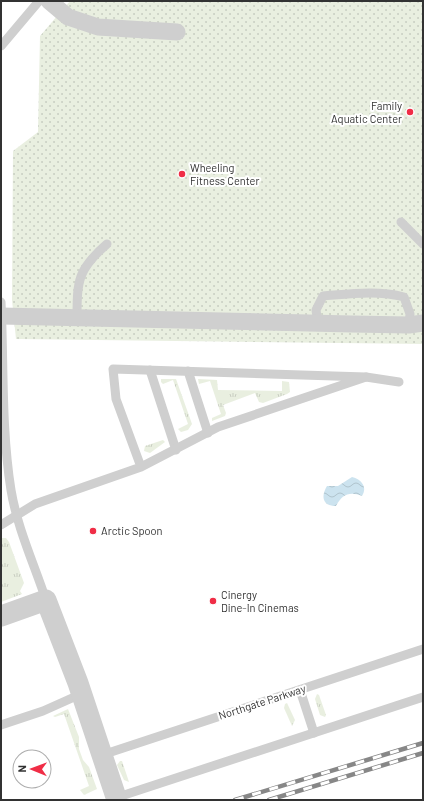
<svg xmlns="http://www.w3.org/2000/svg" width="424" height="801" font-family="Barlow,sans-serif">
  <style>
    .grass { fill: url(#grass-tufts) }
    .park { fill: url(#park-dots) }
    .water { fill: url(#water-waves) }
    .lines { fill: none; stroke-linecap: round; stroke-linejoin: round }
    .service { stroke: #cfcfcf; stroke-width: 9 }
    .minor { stroke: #cfcfcf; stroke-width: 17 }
    .tertiary { stroke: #cfcfcf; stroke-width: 21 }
    .rail-casing { stroke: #878787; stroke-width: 4.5 }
    .rail { stroke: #fff; stroke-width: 3; stroke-dasharray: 9; stroke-linecap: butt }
    .poi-dot { fill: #f02d46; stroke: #fff; stroke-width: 1.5 }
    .labels { text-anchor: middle; stroke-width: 4; stroke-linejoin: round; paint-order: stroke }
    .poi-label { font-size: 11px; fill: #323232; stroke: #fff; text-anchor: start }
    .street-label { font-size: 11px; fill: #323232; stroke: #fff }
  </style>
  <defs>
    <pattern id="grass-tufts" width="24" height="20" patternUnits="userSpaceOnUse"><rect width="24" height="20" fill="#e9efe0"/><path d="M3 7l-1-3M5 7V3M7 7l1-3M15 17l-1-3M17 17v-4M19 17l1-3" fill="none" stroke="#c8cdc1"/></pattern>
    <pattern id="park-dots" width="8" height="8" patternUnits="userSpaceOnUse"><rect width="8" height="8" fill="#e9efe0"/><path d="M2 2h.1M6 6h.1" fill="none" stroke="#c8cdc1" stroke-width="1.8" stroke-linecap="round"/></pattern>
    <pattern id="water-waves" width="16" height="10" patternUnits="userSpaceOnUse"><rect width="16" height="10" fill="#cce3ef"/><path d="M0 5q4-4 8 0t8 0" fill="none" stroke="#b0c3cd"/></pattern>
  </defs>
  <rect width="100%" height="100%" fill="#fff"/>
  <!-- grass -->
  <g class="grass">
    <polygon points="161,379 176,379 192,424 188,430 181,432 178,429 188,424 173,380 163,384 161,382"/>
    <polygon points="198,379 217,380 218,390 282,391 282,381 289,382 290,392 287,394 263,403 259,402 255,393 223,405 226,413 225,416 212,421 212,418 221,414 210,381 199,384"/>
    <polygon points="163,440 165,442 150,453 144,451 145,446"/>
    <polygon points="1,538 6,538 9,542 24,583 20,591 22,594 1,602"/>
    <polygon points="317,694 319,695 326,715 325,717 320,715 315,699"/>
    <polygon points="287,703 295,720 292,726 284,708 285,704"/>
    <polygon points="68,709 79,737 79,749 83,760 89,767 97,789 84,795 80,790 89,786 64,714 55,717 53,716"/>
    <polygon points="120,761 122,761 129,782 124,780 117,765"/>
  </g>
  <!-- park -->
  <polygon class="park" points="70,1 423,1 423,344 16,339 12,300 13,151 38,132 40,36"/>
  <!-- water -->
  <path class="water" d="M352 477C361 479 368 487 362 496 349 491 342 495 336 506 322 506 321 496 327 486H338Z"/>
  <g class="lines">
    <!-- service -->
    <g class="service">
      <polyline points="1,46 39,1"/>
      <polyline points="401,222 423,244"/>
      <path d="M1 302C4 364 1 427 11 490 17 527 34 564 46 600"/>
      <path d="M77 318C77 280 78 269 107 244"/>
      <path d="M318 324 316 310 323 296C349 294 378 290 404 297L410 314 409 325"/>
      <polyline points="150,370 176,450"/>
      <polyline points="188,371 208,433"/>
      <polyline points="366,377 399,382"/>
      <polyline points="1,525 35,504 141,467 218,427 366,377 113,369 116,399 141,467"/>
      <polyline points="300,690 314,733"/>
      <polyline points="1,725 43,711 81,694"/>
      <polyline points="102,755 423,649"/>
      <polyline points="115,798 423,697"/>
    </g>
    <!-- minor -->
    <g class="minor">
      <polyline points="49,1 68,17 98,27 177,32"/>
      <polyline points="1,316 352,324 409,325 423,323"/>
    </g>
    <!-- tertiary -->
    <polyline class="tertiary" points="1,616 46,600 78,683 116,797"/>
    <!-- rail casing -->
    <g class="rail-casing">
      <g id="rail">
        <polyline points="235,800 423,743"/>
        <polyline points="269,800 423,753"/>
      </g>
    </g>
    <!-- rail -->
    <use href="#rail" class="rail"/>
  </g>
  <!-- markers -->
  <g class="poi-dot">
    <circle cx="410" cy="112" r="4"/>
    <circle cx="182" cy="174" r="4"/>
    <circle cx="93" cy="531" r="4"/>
    <circle cx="213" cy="601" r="4"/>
  </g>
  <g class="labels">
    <!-- poi labels -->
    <g class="poi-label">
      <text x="402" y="110" text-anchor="end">Family<tspan x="402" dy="13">Aquatic Center</tspan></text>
      <text x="190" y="172">Wheeling<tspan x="190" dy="13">Fitness Center</tspan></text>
      <text x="101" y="535">Arctic Spoon</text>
      <text x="221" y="599">Cinergy<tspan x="221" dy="13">Dine-In Cinemas</tspan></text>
    </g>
    <!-- street labels -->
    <g class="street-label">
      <text transform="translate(262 702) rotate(-18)" y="4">Northgate Parkway</text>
    </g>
  </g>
  <!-- border -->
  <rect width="424" height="801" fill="none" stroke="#323232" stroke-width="4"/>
  <!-- north arrow -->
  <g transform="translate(32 769) rotate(271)"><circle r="19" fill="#ffffff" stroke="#adadad"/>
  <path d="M0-3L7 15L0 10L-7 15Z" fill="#f02d46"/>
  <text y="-6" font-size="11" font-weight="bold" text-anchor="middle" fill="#323232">N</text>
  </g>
</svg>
